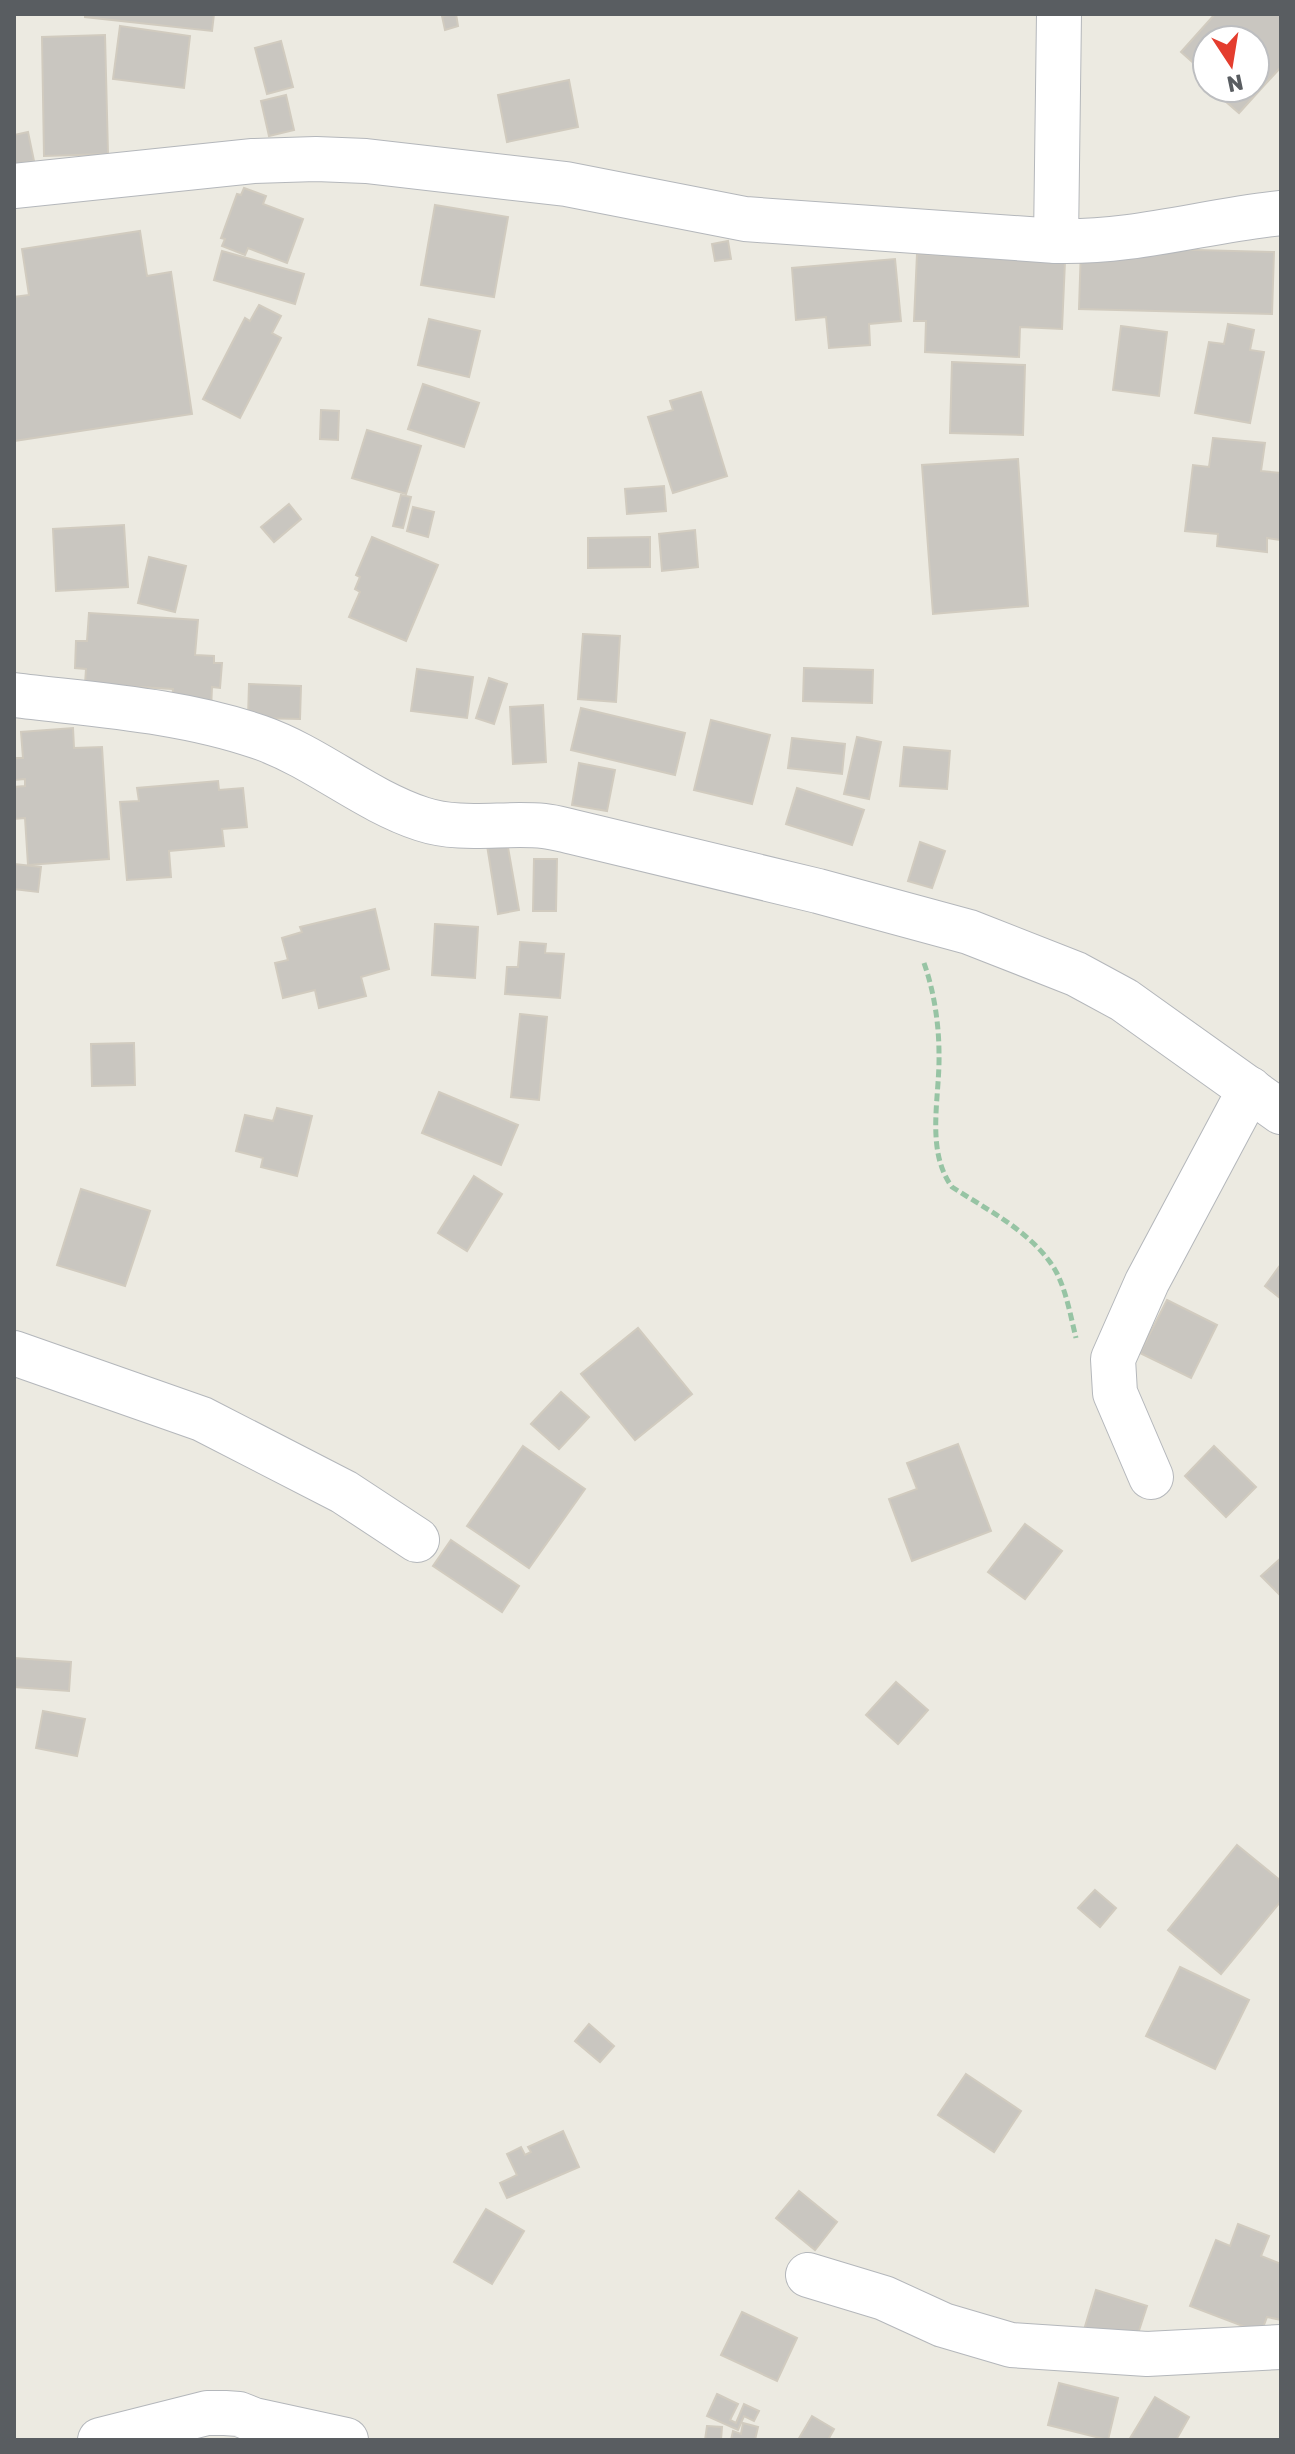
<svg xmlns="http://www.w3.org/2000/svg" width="1295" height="2454" font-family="Rubik,sans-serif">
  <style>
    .building { fill: #c9c6c0; stroke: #d1cbbf; stroke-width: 2 }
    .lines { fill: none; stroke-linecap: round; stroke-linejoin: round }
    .minor-casing { stroke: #b4b7bb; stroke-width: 46 }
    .path { stroke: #97c4a4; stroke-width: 5; stroke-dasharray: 8 4; stroke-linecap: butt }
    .minor { stroke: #fff; stroke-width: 44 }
  </style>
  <rect width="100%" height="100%" fill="#eceae1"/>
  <!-- building -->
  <g class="building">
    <polygon points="85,14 214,14 212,31 85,17"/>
    <polygon points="456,14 458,26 445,30 442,16"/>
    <polygon points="1215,14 1281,14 1281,67 1239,113 1210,88 1255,88 1255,40 1207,40 1207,75 1181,52"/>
    <polygon points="120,26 190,36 184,88 113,79"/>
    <polygon points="105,35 108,154 44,156 42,37"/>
    <polygon points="281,41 293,87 267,94 255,48"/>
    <polygon points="569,80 578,127 507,142 498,95"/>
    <polygon points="286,95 294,130 269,136 261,101"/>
    <polygon points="28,132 34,161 14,164 14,135"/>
    <polygon points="244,188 266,196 263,204 303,219 287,263 248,248 245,255 222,246 225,239 221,238 237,194 241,195"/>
    <polygon points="435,205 508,217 494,297 421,285"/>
    <polygon points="140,231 147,276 171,272 192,414 14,441 14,297 29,295 22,249"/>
    <polygon points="728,241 731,259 715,261 712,244"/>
    <polygon points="1081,247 1274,252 1272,314 1079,309"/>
    <polygon points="222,251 304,274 295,304 214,280"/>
    <polygon points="917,254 1065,261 1062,329 1020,327 1019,357 925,352 926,321 914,321"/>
    <polygon points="895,259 901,321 869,324 870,345 829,348 826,317 796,320 792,268"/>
    <polygon points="259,305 281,316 272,333 281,338 240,418 203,399 245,318 250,321"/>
    <polygon points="429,319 480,331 469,377 418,365"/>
    <polygon points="1228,324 1254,330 1250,350 1264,352 1250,423 1195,413 1209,342 1224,344"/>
    <polygon points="1121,326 1167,332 1159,396 1113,390"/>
    <polygon points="952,362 1025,365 1023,435 950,433"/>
    <polygon points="423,384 479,403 464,447 408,429"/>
    <polygon points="701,392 727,476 673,493 648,417 673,410 670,401"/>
    <polygon points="321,410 339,411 338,440 320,439"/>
    <polygon points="367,430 421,446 406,494 352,478"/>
    <polygon points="1213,438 1265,443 1261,471 1281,473 1281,540 1267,538 1267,552 1217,546 1218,534 1185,531 1193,465 1209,467"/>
    <polygon points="1018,459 1028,606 933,614 922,465"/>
    <polygon points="664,486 666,511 627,514 625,489"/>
    <polygon points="401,495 411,497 403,528 393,526"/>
    <polygon points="289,504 301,519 274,542 261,527"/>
    <polygon points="413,507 434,512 428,537 407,531"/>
    <polygon points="124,525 128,587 56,591 53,529"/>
    <polygon points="695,530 698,567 662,571 659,534"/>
    <polygon points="372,537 438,565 406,641 349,617 360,592 355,589 360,577 356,575"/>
    <polygon points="650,537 650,567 588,568 588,538"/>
    <polygon points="149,557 186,566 175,612 138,603"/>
    <polygon points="89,613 198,620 195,655 214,656 214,663 222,663 220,688 212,687 211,710 171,708 173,689 85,684 86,669 75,668 76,641 87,641"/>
    <polygon points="583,634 620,636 616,702 578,699"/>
    <polygon points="804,668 873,670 872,703 803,701"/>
    <polygon points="417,669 473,677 467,718 411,711"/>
    <polygon points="489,678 507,684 494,724 476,718"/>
    <polygon points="249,684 301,686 300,719 248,718"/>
    <polygon points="543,705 546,762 513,764 510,707"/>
    <polygon points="581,708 685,733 675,775 571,750"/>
    <polygon points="711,720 770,735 752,804 694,790"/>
    <polygon points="73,728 74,748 102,747 109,859 28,865 25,818 14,819 14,787 25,786 25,779 14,780 14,758 23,758 21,732"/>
    <polygon points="857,737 881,742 869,799 844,794"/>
    <polygon points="792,738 845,744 842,774 788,768"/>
    <polygon points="904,747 950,751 947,789 900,786"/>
    <polygon points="579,763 615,770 607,811 572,805"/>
    <polygon points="218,781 219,790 243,788 247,827 222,829 224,846 169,851 171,877 127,880 120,802 139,801 137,788"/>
    <polygon points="797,788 864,810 852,845 786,824"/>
    <polygon points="506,836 519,910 498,914 486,839"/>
    <polygon points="920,842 945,851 932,888 908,881"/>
    <polygon points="534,859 557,859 556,911 533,911"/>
    <polygon points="14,864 41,867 38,892 14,889"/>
    <polygon points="375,909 389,969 361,977 366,996 319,1008 315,990 283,998 275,963 288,960 282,938 302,932 300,927"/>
    <polygon points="435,924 478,927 475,978 432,975"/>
    <polygon points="520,942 546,944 545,953 564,954 560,998 505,994 507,967 518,967"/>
    <polygon points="520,1014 547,1017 539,1100 511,1097"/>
    <polygon points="134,1043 135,1085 92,1086 91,1044"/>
    <polygon points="439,1092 518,1125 501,1165 422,1133"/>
    <polygon points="277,1108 312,1116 297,1176 261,1167 263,1158 236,1151 245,1115 273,1121"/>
    <polygon points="474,1176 502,1194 467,1251 438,1233"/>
    <polygon points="81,1189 150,1211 125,1286 57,1265"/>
    <polygon points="1281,1264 1281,1299 1265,1286"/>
    <polygon points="1167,1300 1217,1325 1191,1378 1140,1353"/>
    <polygon points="638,1328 692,1394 635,1440 581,1374"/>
    <polygon points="561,1392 589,1417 559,1449 531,1424"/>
    <polygon points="958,1444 991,1531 912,1561 889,1499 917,1489 907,1463"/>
    <polygon points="523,1446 585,1489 529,1568 467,1526"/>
    <polygon points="1214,1446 1256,1487 1226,1517 1185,1476"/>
    <polygon points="1025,1524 1062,1551 1025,1599 988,1572"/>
    <polygon points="451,1540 519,1586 502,1612 433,1566"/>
    <polygon points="1281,1558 1281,1596 1261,1576"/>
    <polygon points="14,1658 71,1662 69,1691 14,1687"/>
    <polygon points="896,1682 928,1710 898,1744 866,1715"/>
    <polygon points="43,1711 85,1719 77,1756 36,1748"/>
    <polygon points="1237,1845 1281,1881 1281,1901 1221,1974 1168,1930"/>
    <polygon points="1095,1890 1116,1908 1100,1927 1078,1908"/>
    <polygon points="1180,1967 1249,2000 1215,2069 1146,2036"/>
    <polygon points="589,2024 614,2046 600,2062 575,2041"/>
    <polygon points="966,2074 1021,2111 994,2152 938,2115"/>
    <polygon points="563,2131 579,2167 507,2198 500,2183 517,2175 507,2154 521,2147 525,2155 531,2152 528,2147"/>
    <polygon points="799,2191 837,2222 815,2250 776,2218"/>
    <polygon points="486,2209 524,2231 492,2284 454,2262"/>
    <polygon points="1238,2224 1269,2236 1261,2256 1281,2264 1281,2320 1267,2317 1261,2333 1190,2306 1216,2240 1230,2246"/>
    <polygon points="1096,2290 1147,2306 1133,2349 1083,2333"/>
    <polygon points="742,2312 797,2338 777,2381 721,2355"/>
    <polygon points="1059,2383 1118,2398 1108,2440 1048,2425"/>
    <polygon points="717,2394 738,2404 730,2420 736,2423 744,2404 759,2411 754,2421 744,2416 738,2430 707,2416"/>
    <polygon points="1155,2397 1189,2417 1176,2440 1129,2440"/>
    <polygon points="812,2416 834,2429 828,2440 798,2440"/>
    <polygon points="743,2423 758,2427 755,2440 731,2440 733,2431 741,2434"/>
    <polygon points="707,2426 722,2427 721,2440 705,2440"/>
  </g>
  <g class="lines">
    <!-- minor casing -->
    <g class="minor-casing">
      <g id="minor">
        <path d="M14 186 253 161 316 159 366 161 566 184 745 219 1056 241C1135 243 1204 221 1281 213"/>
        <polyline points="1056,241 1059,14"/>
        <path d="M14 695C96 705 181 710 259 737 317 757 364 800 422 819 461 832 504 822 544 826 554 827 564 830 573 832L818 891 969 932 1076 974 1124 1000 1281 1112"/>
        <polyline points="14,1353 202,1419 344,1492 417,1540"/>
        <polyline points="1151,1477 1115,1393 1113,1359 1147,1282 1250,1089"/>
        <polyline points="808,2275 884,2298 943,2325 1011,2345 1147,2354 1281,2347"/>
        <polyline points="100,2440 207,2413 225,2413 239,2414 254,2420 346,2440"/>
      </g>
    </g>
    <!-- path -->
    <path class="path" d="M924 963C934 991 939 1024 939 1054 940 1097 925 1150 952 1187 986 1209 1026 1229 1050 1262 1065 1282 1070 1314 1076 1338"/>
    <!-- minor -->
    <use href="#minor" class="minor"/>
  </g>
  <!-- border -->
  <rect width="1295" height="2454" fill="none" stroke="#595d61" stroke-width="32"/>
  <!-- north arrow -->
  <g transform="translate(1231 64) rotate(168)"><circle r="38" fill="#ffffff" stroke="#bdbec0" stroke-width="2"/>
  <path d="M0-6L14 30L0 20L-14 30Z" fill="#e43d2e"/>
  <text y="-12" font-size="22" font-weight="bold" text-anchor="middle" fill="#595d61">N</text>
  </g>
</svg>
